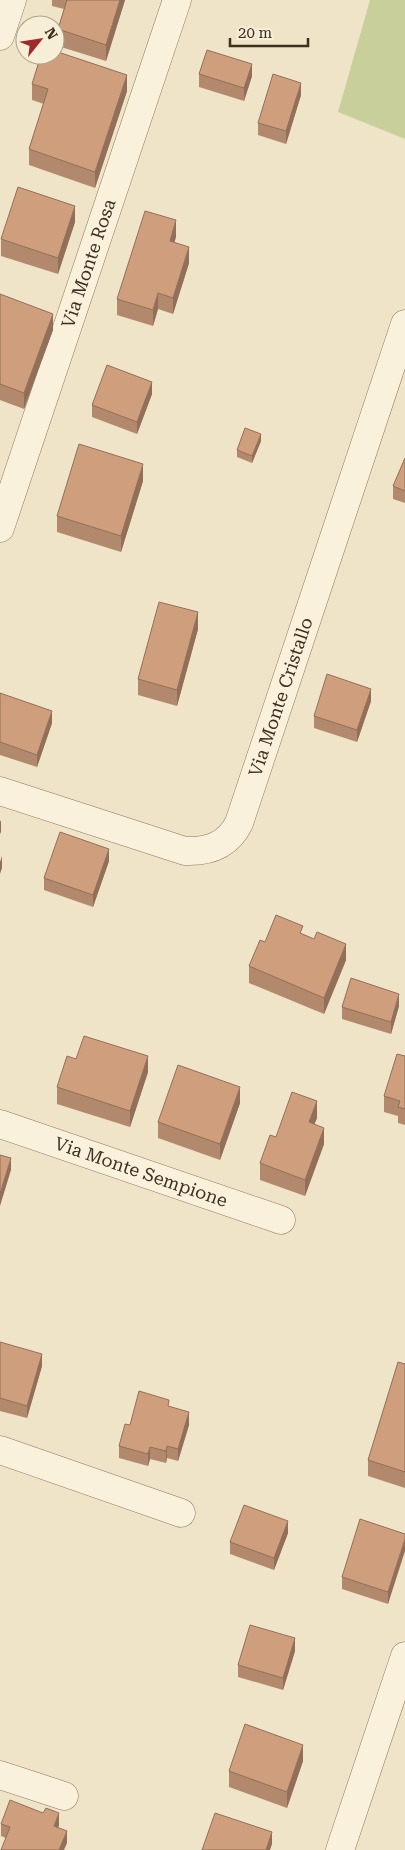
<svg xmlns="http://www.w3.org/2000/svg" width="405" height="1850" font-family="'Roboto Serif',serif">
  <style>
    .green { fill: #c9cf9b }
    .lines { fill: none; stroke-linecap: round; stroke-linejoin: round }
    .street-casing { stroke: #8d765c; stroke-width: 29 }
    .street { stroke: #faf1dc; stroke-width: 28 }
    .wall { fill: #b2896c }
    .shaded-wall { fill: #916f58 }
    .building { fill: #cf9f7d; stroke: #916f58 }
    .labels { text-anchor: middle; stroke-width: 4; stroke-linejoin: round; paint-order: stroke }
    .street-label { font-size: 18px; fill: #3d2e20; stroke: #f7eed8 }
  </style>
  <rect width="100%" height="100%" fill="#f0e4c8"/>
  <!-- green -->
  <polygon class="green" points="370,0 405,0 405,139 338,112"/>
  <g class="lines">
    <!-- street casing -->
    <g class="street-casing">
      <g id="street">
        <polyline points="0,36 12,0"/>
        <path id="s1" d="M0 528 177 0"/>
        <path id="s2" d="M0 791 185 851C209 852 228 845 239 823L405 324"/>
        <path id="s3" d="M0 1124 281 1220"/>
        <polyline points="0,1450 181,1513"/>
        <polyline points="0,1775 64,1796"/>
        <polyline points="340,1850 405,1656"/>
      </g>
    </g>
    <!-- street -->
    <use href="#street" class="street"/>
  </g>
  <!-- wall -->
  <g class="wall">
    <polygon points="52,0 125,0 106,61 58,46 58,29 64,9 52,6"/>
    <polygon points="199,74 252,76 244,101 199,87"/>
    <polygon points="32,84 127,91 95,188 29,165 29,149 44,104 32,100"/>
    <polygon points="301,95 286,144 258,135 258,123"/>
    <polygon points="75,222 58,274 1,256 1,239"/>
    <polygon points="176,237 174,242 189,263 173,314 158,309 153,326 117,315 117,299"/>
    <polygon points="0,294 53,330 24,409 0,400"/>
    <polygon points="152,394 137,434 92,417 92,405"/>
    <polygon points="261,441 252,463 237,457 237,450"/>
    <polygon points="405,458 405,503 393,499 393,486"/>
    <polygon points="143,481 121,552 57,532 57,516"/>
    <polygon points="198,629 177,706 138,695 138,679"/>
    <polygon points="0,693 52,723 37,767 0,755"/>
    <polygon points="371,701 357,742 314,728 314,716"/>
    <polygon points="109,861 93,907 44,890 44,878"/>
    <polygon points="303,934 346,960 324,1014 249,983 249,966 265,942"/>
    <polygon points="399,1006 391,1034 342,1019 342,1007"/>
    <polygon points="405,1056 405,1125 398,1123 398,1116 384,1112 384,1096"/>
    <polygon points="76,1059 148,1072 130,1127 57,1104 57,1087"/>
    <polygon points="240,1103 220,1160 158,1138 158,1122"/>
    <polygon points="317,1118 314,1124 324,1144 305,1196 260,1180 260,1163 276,1137"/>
    <polygon points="0,1342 42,1366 27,1418 0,1411"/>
    <polygon points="405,1364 405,1488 368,1476 368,1460"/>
    <polygon points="169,1407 189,1425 178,1461 167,1458 166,1463 150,1459 148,1466 119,1458 119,1446 130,1425"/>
    <polygon points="288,1533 274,1570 230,1554 230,1542"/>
    <polygon points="405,1534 388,1604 342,1589 342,1577"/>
    <polygon points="295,1651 283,1690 238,1677 238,1665"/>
    <polygon points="303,1761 287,1808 229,1787 229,1771"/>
    <polygon points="1,1824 59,1825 58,1827 67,1843 6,1838 1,1836"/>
  </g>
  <!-- shaded-wall -->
  <g class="shaded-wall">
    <polygon points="120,0 125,0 106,61 106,45"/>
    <polygon points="252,64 252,76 244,101 244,88"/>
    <polygon points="127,75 127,91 95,188 95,172"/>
    <polygon points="301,83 301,95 286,144 286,131"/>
    <polygon points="75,206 75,222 58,274 58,258"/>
    <polygon points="176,220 176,237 170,257 170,241"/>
    <polygon points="189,247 189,263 173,314 173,298"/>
    <polygon points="158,293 158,309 153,326 153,310"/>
    <polygon points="53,314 53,330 24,409 24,393"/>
    <polygon points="152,382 152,394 137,434 137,422"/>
    <polygon points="261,434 261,441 252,463 252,456"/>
    <polygon points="143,464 143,481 121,552 121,536"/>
    <polygon points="198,612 198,629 177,706 177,690"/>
    <polygon points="371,689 371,701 357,742 357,730"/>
    <polygon points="52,711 52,723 37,767 37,755"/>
    <polygon points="1,820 1,832 0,834 0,822"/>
    <polygon points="109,849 109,861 93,907 93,895"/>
    <polygon points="2,856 2,868 0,874 0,862"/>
    <polygon points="346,944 346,960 324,1014 324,998"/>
    <polygon points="399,994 399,1006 391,1034 391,1022"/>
    <polygon points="148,1056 148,1072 130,1127 130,1111"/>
    <polygon points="240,1087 240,1103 220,1160 220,1144"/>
    <polygon points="317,1101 317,1118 309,1138 309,1122"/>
    <polygon points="324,1128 324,1144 305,1196 305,1180"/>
    <polygon points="11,1158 11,1170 0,1206 0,1194"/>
    <polygon points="42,1354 42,1366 27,1418 27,1406"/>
    <polygon points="189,1412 189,1425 178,1461 178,1449"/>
    <polygon points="167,1446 167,1458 166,1463 166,1451"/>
    <polygon points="150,1447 150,1459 148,1466 148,1454"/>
    <polygon points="288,1521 288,1533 274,1570 274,1558"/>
    <polygon points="405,1539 405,1551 388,1604 388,1592"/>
    <polygon points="295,1638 295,1651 283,1690 283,1678"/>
    <polygon points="303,1745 303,1761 287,1808 287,1792"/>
    <polygon points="59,1813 59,1825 54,1838 54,1826"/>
    <polygon points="67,1831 67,1843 64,1850 59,1850"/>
    <polygon points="272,1832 272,1844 270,1850 266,1850"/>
  </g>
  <!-- building -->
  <g class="building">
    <polygon points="67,0 120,0 106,45 58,29"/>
    <polygon points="207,50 252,64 244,88 199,74"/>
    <polygon points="55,51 127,75 95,172 29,149 48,89 32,84 41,55 55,55"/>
    <polygon points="273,74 301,83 286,131 258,123"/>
    <polygon points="18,187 75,206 58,258 1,239"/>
    <polygon points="145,211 176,220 170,241 189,247 173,298 158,293 153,310 117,299"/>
    <polygon points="0,294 53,314 24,393 0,384"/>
    <polygon points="107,365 152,382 137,422 92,405"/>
    <polygon points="245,428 261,434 252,456 237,450"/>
    <polygon points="79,444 143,464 121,536 57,516"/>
    <polygon points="405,458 405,491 393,486"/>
    <polygon points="159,602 198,612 177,690 138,679"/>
    <polygon points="327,674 371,689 357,730 314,716"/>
    <polygon points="0,693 52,711 37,755 0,742"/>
    <polygon points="60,832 109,849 93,895 44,878"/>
    <polygon points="276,915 303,926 300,933 314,939 317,932 346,944 324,998 249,966 260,940 265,942"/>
    <polygon points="351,978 399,994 391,1022 342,1007"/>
    <polygon points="84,1036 148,1056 130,1111 57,1087 67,1056 76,1059"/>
    <polygon points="397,1054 405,1056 405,1109 398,1107 400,1101 384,1096"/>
    <polygon points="178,1065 240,1087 220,1144 158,1122"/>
    <polygon points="292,1092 317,1101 309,1122 324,1128 305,1180 260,1163 270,1135 276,1137"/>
    <polygon points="0,1155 11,1158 0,1194"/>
    <polygon points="0,1342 42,1354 27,1406 0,1398"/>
    <polygon points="398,1362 405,1364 405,1472 368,1460"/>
    <polygon points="139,1391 169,1400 168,1406 189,1412 178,1449 167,1446 166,1451 150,1447 148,1454 119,1446 125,1424 130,1425"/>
    <polygon points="244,1505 288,1521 274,1558 230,1542"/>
    <polygon points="360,1519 405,1534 405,1539 388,1592 342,1577"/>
    <polygon points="250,1625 295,1638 283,1678 238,1665"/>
    <polygon points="245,1724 303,1745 287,1792 229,1771"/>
    <polygon points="10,1800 43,1813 46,1808 59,1813 54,1826 67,1831 59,1850 1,1850 10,1827 1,1824"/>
    <polygon points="215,1813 272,1832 266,1850 202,1850"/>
  </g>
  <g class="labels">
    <!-- street labels -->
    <g class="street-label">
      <text dy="6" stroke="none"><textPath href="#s1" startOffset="279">Via Monte Rosa</textPath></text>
      <text dy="6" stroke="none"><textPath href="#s2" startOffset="392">Via Monte Cristallo</textPath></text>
      <text dy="6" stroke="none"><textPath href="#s3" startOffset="149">Via Monte Sempione</textPath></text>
    </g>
  </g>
  <!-- north arrow -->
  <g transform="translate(40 40) rotate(60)"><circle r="24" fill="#f7eed8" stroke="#ada18e"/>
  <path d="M0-4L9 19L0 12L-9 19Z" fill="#9e2a2b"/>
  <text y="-8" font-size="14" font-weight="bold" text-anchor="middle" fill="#3d2e20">N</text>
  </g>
  <!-- scale -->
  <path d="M230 38v8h78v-8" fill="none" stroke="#3d2e20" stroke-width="2.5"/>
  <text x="238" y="38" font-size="15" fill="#3d2e20" stroke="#f7eed8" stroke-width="4" paint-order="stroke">20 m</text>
</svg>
